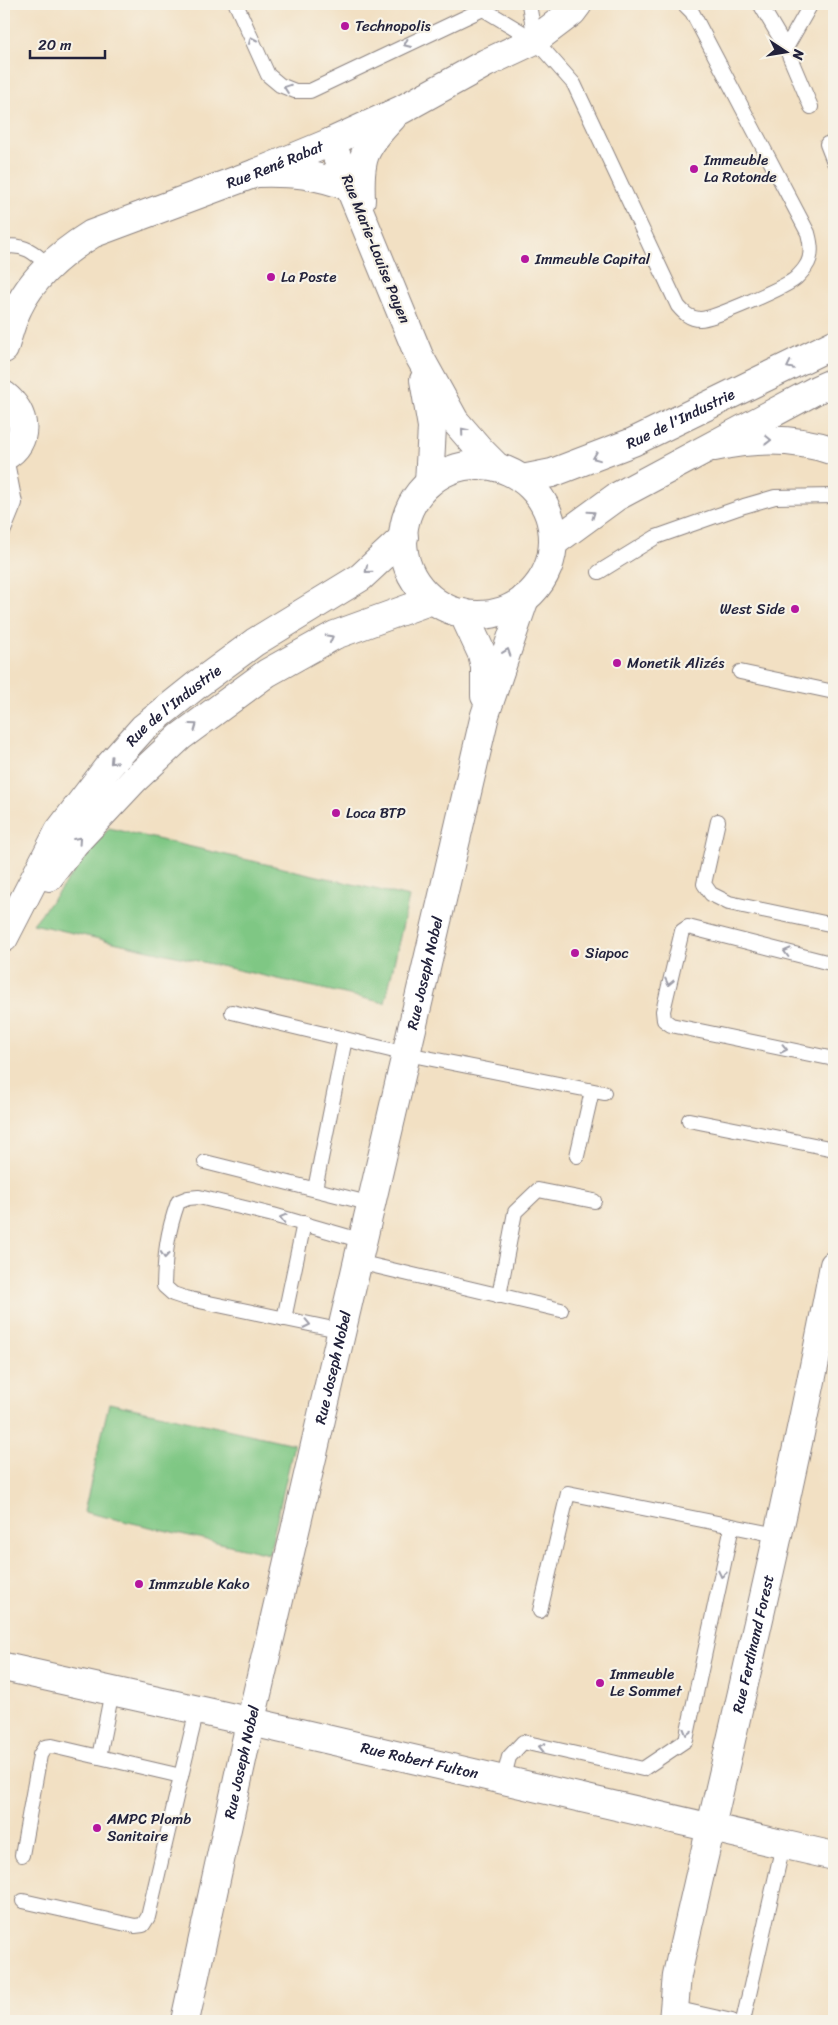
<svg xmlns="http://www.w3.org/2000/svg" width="838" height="2025" font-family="Sriracha,sans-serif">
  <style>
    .green { fill: #7fc784; stroke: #507460 }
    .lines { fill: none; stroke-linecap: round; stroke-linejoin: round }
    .service-casing { stroke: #8a817f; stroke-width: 16 }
    .minor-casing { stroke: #8a817f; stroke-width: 30 }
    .tertiary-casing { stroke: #8a817f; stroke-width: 30 }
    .secondary-casing { stroke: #8a817f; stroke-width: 30 }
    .service { stroke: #fff; stroke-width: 14 }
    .minor { stroke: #fff; stroke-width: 28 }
    .tertiary { stroke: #fff; stroke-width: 28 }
    .secondary { stroke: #fff; stroke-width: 28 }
    .oneway { stroke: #9c9ca7 }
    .poi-dot { fill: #b5179e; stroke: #f7f3e8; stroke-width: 2 }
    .labels { text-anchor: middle; stroke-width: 4.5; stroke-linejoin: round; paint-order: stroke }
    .poi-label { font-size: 15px; fill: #22223b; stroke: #f7f3e8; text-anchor: start }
    .street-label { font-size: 15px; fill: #22223b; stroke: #f7f3e8 }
  </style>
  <rect width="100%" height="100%" fill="#f7f3e8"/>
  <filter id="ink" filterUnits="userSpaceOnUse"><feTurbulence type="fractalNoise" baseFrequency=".02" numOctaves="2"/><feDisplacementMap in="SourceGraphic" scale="10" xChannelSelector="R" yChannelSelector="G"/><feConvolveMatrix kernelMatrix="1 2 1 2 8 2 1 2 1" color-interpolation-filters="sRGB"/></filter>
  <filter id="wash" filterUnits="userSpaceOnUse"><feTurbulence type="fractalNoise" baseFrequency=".0096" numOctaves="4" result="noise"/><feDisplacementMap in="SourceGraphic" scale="20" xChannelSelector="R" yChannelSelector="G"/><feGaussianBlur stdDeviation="1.12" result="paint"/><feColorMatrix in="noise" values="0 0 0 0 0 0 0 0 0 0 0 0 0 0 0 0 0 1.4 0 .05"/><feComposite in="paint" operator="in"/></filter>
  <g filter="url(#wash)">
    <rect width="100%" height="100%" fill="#f2e0c3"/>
    <!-- green -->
    <g class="green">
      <polygon points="109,828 409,897 385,1003 33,924"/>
      <polygon points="109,1403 294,1444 269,1554 84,1512"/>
    </g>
  </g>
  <g filter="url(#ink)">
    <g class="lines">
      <!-- service casing -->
      <g class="service-casing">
        <g id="service">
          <polyline points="236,4 268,75 280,85 295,91 310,91 483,9"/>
          <path d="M480 4 483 9 535 40 574 84 678 306C684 313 690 319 700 319 713 319 786 287 796 278 799 275 804 270 806 266 813 256 811 244 808 233L692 12 684 4"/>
          <polyline points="529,4 535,40"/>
          <polyline points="760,4 786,48 811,107"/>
          <polyline points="786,48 811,4"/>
          <polyline points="827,144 834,162"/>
          <path d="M4 247C24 243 35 253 49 266"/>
          <polyline points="4,530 15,503 6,457"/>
          <polyline points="599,572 656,537 744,506 775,497 834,496"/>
          <polyline points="740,672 834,692"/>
          <polyline points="718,821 704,884 711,894 729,903 834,925"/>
          <polyline points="834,964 688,927 682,931 663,1011 664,1020 671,1025 834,1059"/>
          <polyline points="232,1012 407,1054 604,1093"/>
          <polyline points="689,1120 834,1149"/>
          <polyline points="577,1156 592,1091"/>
          <polyline points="205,1162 372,1204"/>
          <polyline points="315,1189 345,1039"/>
          <polyline points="358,1262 561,1310"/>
          <polyline points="499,1296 515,1212 538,1190 594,1201"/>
          <polyline points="284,1319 304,1223"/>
          <path d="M343 1331 185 1298 173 1294 164 1286C165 1253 167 1233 178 1202L188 1198 199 1197 273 1215 363 1241"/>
          <polyline points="540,1611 568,1493 777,1535"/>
          <polyline points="99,1757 112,1691"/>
          <polyline points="503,1781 509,1757 523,1742 643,1769 686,1740 732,1526"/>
          <polyline points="22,1855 40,1755 45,1747 52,1746 181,1776 197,1710"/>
          <polyline points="23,1901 135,1926 143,1925 148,1917 181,1776"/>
          <polyline points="674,2008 732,2021"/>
          <polyline points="743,2021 783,1845"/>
        </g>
      </g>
      <!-- minor casing -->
      <g class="minor-casing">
        <g id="minor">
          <path id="s1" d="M4 349C8 335 12 320 18 308 33 276 63 252 92 234L256 173 331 142"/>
          <path d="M4 395C26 412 31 442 4 457"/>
          <path d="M714 447C755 438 794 437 834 451"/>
          <polyline points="463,613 482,654 485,667 485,696"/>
          <path id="s2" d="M4 1667 252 1722 834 1856"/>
          <path id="s3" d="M185 2021 247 1737 485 715 525 598"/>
          <path id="s4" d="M673 2021 677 1975C730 1739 789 1503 834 1265"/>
        </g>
      </g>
      <!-- tertiary casing -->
      <g class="tertiary-casing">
        <g id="tertiary">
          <path d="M256 173C294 172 314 174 350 187"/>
          <path d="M361 200C359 158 363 148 392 118"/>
          <polyline points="424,380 432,427 429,483"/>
          <polyline points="497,467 481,451 455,421 419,356 331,142 401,110 486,63 535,40 572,12 578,4"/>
        </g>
      </g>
      <!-- secondary casing -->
      <g class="secondary-casing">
        <g id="secondary">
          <circle cx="478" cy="540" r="75"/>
          <path id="s5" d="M522 479 552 473 633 442 834 344"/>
          <polyline points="553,543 616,497 818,389 834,382"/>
          <polyline points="49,877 74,844 135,779 180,737 267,673 335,635 432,600"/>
          <path id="s6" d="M4 938 59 831 108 767 143 728 198 684 255 642 361 577 404 537"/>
        </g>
      </g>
      <!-- service -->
      <use href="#service" class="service"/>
      <!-- minor -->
      <use href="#minor" class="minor"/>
      <!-- tertiary -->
      <use href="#tertiary" class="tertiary"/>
      <!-- secondary -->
      <use href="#secondary" class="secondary"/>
    </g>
    <!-- one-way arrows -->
    <defs><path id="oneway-chevron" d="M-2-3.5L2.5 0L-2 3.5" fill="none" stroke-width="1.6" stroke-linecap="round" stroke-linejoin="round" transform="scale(1.25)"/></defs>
    <g class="oneway">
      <use href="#oneway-chevron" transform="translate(252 40) rotate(-114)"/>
      <use href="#oneway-chevron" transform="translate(407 44) rotate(155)"/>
      <use href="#oneway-chevron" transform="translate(287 88) rotate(-160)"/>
      <use href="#oneway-chevron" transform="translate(790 366) rotate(154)"/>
      <use href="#oneway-chevron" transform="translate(464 431) rotate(-130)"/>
      <use href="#oneway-chevron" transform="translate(768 440) rotate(1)"/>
      <use href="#oneway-chevron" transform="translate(596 457) rotate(158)"/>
      <use href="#oneway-chevron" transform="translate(592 514) rotate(-35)"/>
      <use href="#oneway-chevron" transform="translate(368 570) rotate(140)"/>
      <use href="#oneway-chevron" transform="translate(330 638) rotate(-28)"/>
      <use href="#oneway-chevron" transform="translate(507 652) rotate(-71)"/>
      <use href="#oneway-chevron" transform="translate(194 726) rotate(-36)"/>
      <use href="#oneway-chevron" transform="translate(113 761) rotate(133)"/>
      <use href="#oneway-chevron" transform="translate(78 840) rotate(-48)"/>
      <use href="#oneway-chevron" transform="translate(787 952) rotate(-166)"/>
      <use href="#oneway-chevron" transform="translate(669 982) rotate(103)"/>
      <use href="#oneway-chevron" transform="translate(784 1049) rotate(12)"/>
      <use href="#oneway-chevron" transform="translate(283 1218) rotate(-165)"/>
      <use href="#oneway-chevron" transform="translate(165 1255) rotate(95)"/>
      <use href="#oneway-chevron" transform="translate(307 1324) rotate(12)"/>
      <use href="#oneway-chevron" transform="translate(722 1574) rotate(102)"/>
      <use href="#oneway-chevron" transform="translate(687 1732) rotate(105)"/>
      <use href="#oneway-chevron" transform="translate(542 1747) rotate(-168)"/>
    </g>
  </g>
  <!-- markers -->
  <g class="poi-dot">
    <circle cx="345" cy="26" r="5"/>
    <circle cx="694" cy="169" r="5"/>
    <circle cx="525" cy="259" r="5"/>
    <circle cx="271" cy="277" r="5"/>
    <circle cx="795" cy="609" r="5"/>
    <circle cx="617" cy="663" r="5"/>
    <circle cx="336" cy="813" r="5"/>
    <circle cx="575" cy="953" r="5"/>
    <circle cx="139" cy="1584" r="5"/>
    <circle cx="600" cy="1683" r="5"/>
    <circle cx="97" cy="1828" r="5"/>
  </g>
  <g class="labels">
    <!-- poi labels -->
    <g class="poi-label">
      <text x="355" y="31">Technopolis</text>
      <text x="704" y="165">Immeuble<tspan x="704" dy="17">La Rotonde</tspan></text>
      <text x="535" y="264">Immeuble Capital</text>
      <text x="281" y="282">La Poste</text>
      <text x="785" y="614" text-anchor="end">West Side</text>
      <text x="627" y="668">Monetik Alizés</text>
      <text x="346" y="818">Loca BTP</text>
      <text x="585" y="958">Siapoc</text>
      <text x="149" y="1589">Immzuble Kako</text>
      <text x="610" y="1679">Immeuble<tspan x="610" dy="17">Le Sommet</tspan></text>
      <text x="107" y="1824">AMPC Plomb<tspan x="107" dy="17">Sanitaire</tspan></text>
    </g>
    <!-- street labels -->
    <g class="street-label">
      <text dy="5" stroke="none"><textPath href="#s1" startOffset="345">Rue René Rabat</textPath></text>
      <text transform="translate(376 249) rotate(68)" y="5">Rue Marie-Louise Payen</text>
      <text dy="5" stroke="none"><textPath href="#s5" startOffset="170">Rue de l'Industrie</textPath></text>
      <text dy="5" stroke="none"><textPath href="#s6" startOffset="291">Rue de l'Industrie</textPath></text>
      <text dy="5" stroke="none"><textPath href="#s3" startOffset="1075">Rue Joseph Nobel</textPath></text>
      <text dy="5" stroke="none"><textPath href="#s3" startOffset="670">Rue Joseph Nobel</textPath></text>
      <text dy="5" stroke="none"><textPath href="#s4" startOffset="386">Rue Ferdinand Forest</textPath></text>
      <text dy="5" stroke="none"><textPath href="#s2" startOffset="426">Rue Robert Fulton</textPath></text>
      <text dy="5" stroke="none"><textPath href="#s3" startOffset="265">Rue Joseph Nobel</textPath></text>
    </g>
  </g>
  <!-- margin -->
  <rect width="838" height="2025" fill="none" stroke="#f7f3e8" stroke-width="20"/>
  <!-- north arrow -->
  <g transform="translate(786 52) rotate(102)" stroke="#f7f3e8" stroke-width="4" paint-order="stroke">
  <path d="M0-4L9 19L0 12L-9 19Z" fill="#22223b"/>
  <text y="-8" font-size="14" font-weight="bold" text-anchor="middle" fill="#22223b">N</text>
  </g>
  <!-- scale -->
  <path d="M30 50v8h75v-8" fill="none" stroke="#22223b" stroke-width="2.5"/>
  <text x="38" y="50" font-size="15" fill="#22223b" stroke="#f7f3e8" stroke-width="4" paint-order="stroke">20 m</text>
</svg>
